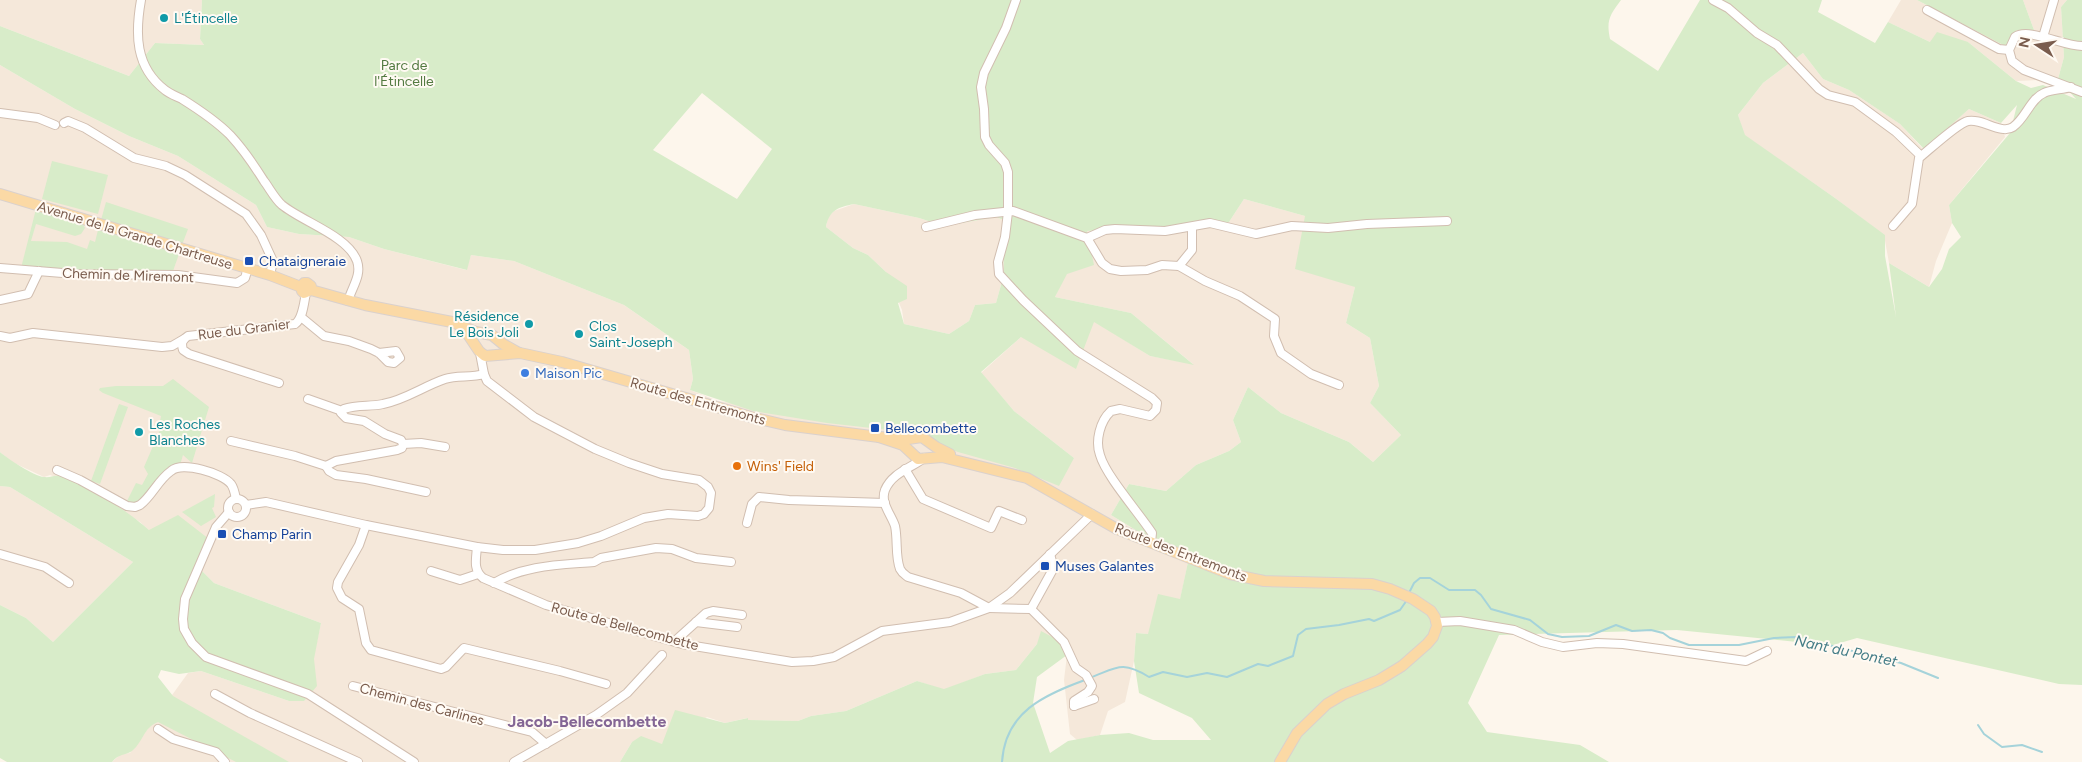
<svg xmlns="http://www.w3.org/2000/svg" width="2082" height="762" font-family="Figtree,sans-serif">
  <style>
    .residential { fill: #f5e8da }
    .green { fill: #d8ecc9; fill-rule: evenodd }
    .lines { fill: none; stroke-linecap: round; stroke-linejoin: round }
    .stream { stroke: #a5d3da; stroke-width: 2 }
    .minor-casing { stroke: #d1beb0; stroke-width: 10 }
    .major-casing { stroke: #dad1cd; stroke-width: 12 }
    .minor { stroke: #fff; stroke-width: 8 }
    .major { stroke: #fbd9a5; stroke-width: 10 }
    .culture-dot { fill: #0f9aa8; stroke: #fffaf3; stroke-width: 2 }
    .transit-dot { fill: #1a4fb4; stroke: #fffaf3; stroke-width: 2 }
    .shop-dot { fill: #3f7fe0; stroke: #fffaf3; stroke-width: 2 }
    .food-dot { fill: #e8710a; stroke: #fffaf3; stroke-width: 2 }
    .labels { text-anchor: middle; stroke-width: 4; stroke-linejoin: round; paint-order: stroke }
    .culture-label { font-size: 14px; fill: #0d838f; stroke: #fffaf3; text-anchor: start }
    .park-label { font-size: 14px; fill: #537a41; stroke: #fffaf3 }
    .street-label { font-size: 14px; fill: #7a5c4d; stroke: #fffaf3 }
    .transit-label { font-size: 14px; fill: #164399; stroke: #fffaf3; text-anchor: start }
    .shop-label { font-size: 14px; fill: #366cbe; stroke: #fffaf3; text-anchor: start }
    .food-label { font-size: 14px; fill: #c56008; stroke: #fffaf3; text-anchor: start }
    .water-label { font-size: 15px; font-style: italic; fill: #437c86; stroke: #fffaf3 }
    .quarter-label { font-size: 16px; font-weight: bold; fill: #846695; stroke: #fffaf3 }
  </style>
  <rect width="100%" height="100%" fill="#fdf6ec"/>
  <!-- residential -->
  <g class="residential">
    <polygon points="0,0 202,0 200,39 204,45 155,43 129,76 0,26"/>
    <polygon points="1901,0 1917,0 2005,46 2017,30 2034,30 2023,0 2067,0 2061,7 2064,57 2058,79 2016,81 1968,42 1930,42 1888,22"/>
    <polygon points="1803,53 1823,79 1849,90 1900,124 1923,149 1969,109 2001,123 2005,137 1949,205 1952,223 1936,261 1929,287 1889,263 1884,235 1835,198 1744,135 1738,115 1763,83"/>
    <polygon points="0,65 75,109 129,136 178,156 256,205 267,227 299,234 349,237 384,249 466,270 471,255 514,261 624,305 689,350 693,379 690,390 718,401 924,430 1074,458 1014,411 981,373 1021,337 1094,321 1150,356 1193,364 1131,313 1055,297 1087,231 1229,222 1244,199 1305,216 1355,287 1346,323 1370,338 1379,386 1370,403 1401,435 1373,462 1349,442 1281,413 1248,387 1233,420 1241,442 1229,451 1196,465 1166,491 1129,484 1111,515 1188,562 1180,600 1148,634 1136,633 1134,661 1125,702 1108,711 1100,735 1077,740 1070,734 1064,680 1067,655 1037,644 1016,670 985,674 944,690 917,681 846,711 811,716 798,721 748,720 747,718 725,723 707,717 662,744 632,742 620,762 112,762 121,754 130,753 188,673 201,671 289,701 304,701 321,623 214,583 197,566 163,543 140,522 90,489 50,475 44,477 12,462 0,452"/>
    <polygon points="854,204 919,218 944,226 996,217 1006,221 1003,241 1004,274 996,303 975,305 969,321 949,334 904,324 902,310 886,272 868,255 853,248 826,227 828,217 834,211"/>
    <polygon points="0,486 10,487 133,562 53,642 26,618 0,605"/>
  </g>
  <!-- green -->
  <g class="green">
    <path d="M202 0H1621C1610 15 1606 20 1610 39L1658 71 1700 0H1822L1818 12 1875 43 1888 22 1930 42 1937 32 1968 42 2016 81 2031 88 2043 85 2076 99 2058 79 2064 57 2061 7 2067 0H2082V685L2059 684 1857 638 1816 650 1797 642 1677 630 1499 635 1468 703 1487 732 1580 745 1609 762H620L632 742 641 736 662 744 675 710 725 723 748 718V720L798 721 811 716 846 711 917 681 944 689 985 674 1016 670 1037 644 1041 631 1058 640 1067 655 1037 677 1033 703 1050 753 1068 741 1100 735 1129 733 1153 740H1211L1192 718 1139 693 1134 661 1136 633 1148 634 1158 594 1180 599 1188 562 1111 515 1129 484 1166 491 1196 465 1229 451 1241 442 1233 420 1248 387 1281 413 1349 442 1373 462 1401 435 1370 403 1379 386 1370 338 1346 323 1355 287 1295 269 1305 216 1244 199 1229 222 1087 231 1094 265 1067 274 1055 297 1131 313 1194 365 1150 356 1094 322 1076 369 1021 337 981 372 1014 411 1074 458 1059 486 1015 468 958 452 907 432 827 423 753 411 690 390 693 379 689 350 624 305 514 261 471 255 467 270 384 249 349 237 299 234 267 227 256 205 178 156 129 136 75 109 0 65V26L129 76 155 43 204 45 200 39ZM1803 53 1823 79 1849 90 1900 124 1924 149 1969 109 2001 123 2017 105 2010 133 1949 205 1952 223 1961 237 1949 249 1942 269 1929 287 1889 263 1896 317 1885 256V235L1835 198 1745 135 1738 115 1763 83ZM702 93 772 149 737 199 653 150ZM854 204 919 218 944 226 996 217 1006 221 1003 241 1004 274 996 303 975 305 969 321 949 334 904 324 898 303 907 299V286L886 272 868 255 853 248 826 227C829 210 839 207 854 204Z"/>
    <polygon points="1917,0 2023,0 2034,30 2017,30 2005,46"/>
    <polygon points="52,161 108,175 98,214 42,199"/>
    <polygon points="106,202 188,229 182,245 101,220"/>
    <polygon points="36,209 83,224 85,228 81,234 75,236 36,224 31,241 67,242 87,249 90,240 95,242 98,230 179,254 173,271 79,272 21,268"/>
    <path d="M173 379 209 407 192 463 183 455 180 465C158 468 151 494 133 505L126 503 136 483 142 485 148 474 144 467 160 430 159 426 161 416 103 393 99 390 100 388 116 386H163Z"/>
    <polygon points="119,404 128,407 100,484 91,481"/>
    <path d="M0 452C8 459 34 476 44 477 51 478 56 474 63 476 89 486 129 512 149 530L178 515 209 539 197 566 214 583 321 623 314 659 317 686 304 701H289L201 671 179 674 161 670 158 677 173 696 289 762H236L158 722C143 728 144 741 132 751 125 756 119 753 112 762H7L0 758V605L26 618 53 642 133 562 10 487 0 486Z"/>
    <polygon points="215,494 214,507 212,508 216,517 201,526 182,512"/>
  </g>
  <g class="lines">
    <!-- stream -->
    <g class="stream">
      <polyline points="1409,593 1414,583 1420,578 1430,578 1449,590 1475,590 1481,595 1491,609 1530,620 1548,634 1562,637 1589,636 1616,625 1632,631 1651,630 1663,633 1670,638 1689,645 1739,645 1774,638 1796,637 1901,663 1938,678"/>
      <path d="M1089 678C1117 668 1121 660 1149 677L1163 672 1187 677 1207 673 1227 677 1258 664 1268 666 1293 656 1298 635 1306 629 1339 625 1369 619 1374 621 1400 610 1407 600"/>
      <polyline points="1978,725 1984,734 2002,747 2022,745 2042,752"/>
      <path d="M1002 762C1005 712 1044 695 1085 680"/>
    </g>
    <!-- minor casing -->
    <g class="minor-casing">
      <g id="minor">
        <path d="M141 0C135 34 135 67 165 90 170 94 176 96 182 99 198 109 216 121 230 135 243 149 254 165 264 181 270 189 275 199 282 205 303 222 348 236 357 261 362 275 352 287 348 301"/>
        <path d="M1016 0 1006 28 984 73 981 87 984 109 985 137 989 145 1005 163 1008 172V212L1005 237 998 262 999 274 1023 300 1077 351 1152 398 1157 403 1156 410 1150 416 1120 409 1111 411C1100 421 1095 441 1100 455 1106 476 1139 513 1152 533L1151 542"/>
        <polyline points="1713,0 1728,8 1757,33 1777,45 1819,89 1828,95 1855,102 1896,132 1921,156"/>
        <polyline points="1927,10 1999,49 2009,50"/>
        <polyline points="2043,37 2054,0"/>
        <path d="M2082 46C2063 46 2028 27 2015 37L2009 50 2012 61 2024 70 2082 92"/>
        <polyline points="0,113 38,118 55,125"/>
        <polyline points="64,123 68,121 85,128 134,158 166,166 185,175 246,214 261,235 272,259 272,266 270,275"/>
        <path d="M1893 226 1912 204 1919 158C1929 150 1958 123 1968 121 1982 118 2001 135 2013 127 2026 118 2030 99 2044 93 2052 89 2062 90 2071 87"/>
        <polyline points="926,227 975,215 1013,211 1087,238 1102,263 1110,269 1121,271 1147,270 1162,265 1179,266 1205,281 1240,296 1275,319 1274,336 1281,353 1311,374 1339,385"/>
        <polyline points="1087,238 1105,230 1115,229 1165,231 1210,223 1256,234 1292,226 1328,228 1367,224 1447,221"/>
        <polyline points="1179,266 1192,250 1192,227"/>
        <polyline points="0,268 75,274 178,275 237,283 245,278 248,268"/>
        <polyline points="0,300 28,294 39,271"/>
        <polyline points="301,317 324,336 349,341 371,349 379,353 388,362 394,363 400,358 396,351 379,353"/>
        <polyline points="0,336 10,338 33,333 162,347 172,346 184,339"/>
        <path d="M279 383 189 354 183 350C181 343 182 340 188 336L295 324C303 319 304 302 306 293"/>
        <polyline points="308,399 342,411"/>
        <polyline points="231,441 295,456 326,466"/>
        <polyline points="403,444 421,443 445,447"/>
        <path d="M924 458C911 468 892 473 885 490 880 503 891 514 895 526 898 540 895 556 900 569 902 573 904 574 908 577L961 593 989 608 1031 609"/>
        <path d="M326 466 336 461 397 450 402 448 403 444 401 440 385 434 364 421 346 418 341 413 344 409C357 404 370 407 383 404 405 400 424 386 445 379 457 375 471 378 484 374"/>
        <polyline points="326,466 329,471 336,475 366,479 426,492"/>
        <polyline points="905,469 923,499 991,528 999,511 1022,520"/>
        <path d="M57 470 80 480 127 506 135 507 140 505C152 496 158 480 171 471 182 461 222 473 231 484 234 488 235 494 236 499"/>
        <circle cx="237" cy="508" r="9"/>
        <polyline points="246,505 266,502 366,525 477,547 503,550 535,550 578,543 601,536 644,518 668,514 698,516 704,514 709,508 711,493 708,487 699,480 662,474 629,463 595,449 534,417 487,381 484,374 480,353"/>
        <polyline points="229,512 216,527 185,599 183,619 184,629 192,643 206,657 308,694 414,762"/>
        <polyline points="747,523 752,504 759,497 789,500 885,503"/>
        <polyline points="366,525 359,545 338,582 337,588 342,598 359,609 366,643 371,650 441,669 446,667 464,648 560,671 606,684"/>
        <path d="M477 547C476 559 473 570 483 578L546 605 682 644 792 662 813 661 834 657 882 631 950 622 989 608 1010 593 1092 514"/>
        <polyline points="0,554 45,567 69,583"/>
        <polyline points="431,571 460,580 478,574"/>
        <path d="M494 583C525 565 559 565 594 562L601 558 656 548 672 549 696 558 731 562"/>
        <polyline points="1031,609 1064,642 1076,668 1086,675 1092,686 1088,692 1074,701 1074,706"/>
        <polyline points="1031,609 1052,571 1053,565 1050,554"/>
        <polyline points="696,622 737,627"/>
        <polyline points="1437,622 1460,621 1514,630 1542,642 1563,647 1597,643 1623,644 1746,661 1767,651"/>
        <polyline points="675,641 706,613 713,611 742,615"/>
        <polyline points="353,686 532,732 546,744"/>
        <polyline points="215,694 250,713 358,762"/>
        <polyline points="1074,706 1094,699"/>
        <polyline points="158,729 173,739 216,752 225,762"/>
        <polyline points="514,762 596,715 627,693 662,655"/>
      </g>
    </g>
    <!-- major casing -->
    <g class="major-casing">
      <g id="major">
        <polyline points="0,194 270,275 301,287"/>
        <polyline points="311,290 311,286 307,283 304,283 301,287 302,291 304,293 311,290 365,305 452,322 476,332 492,335 503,344 519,353"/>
        <polyline points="463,327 479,351 485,356 520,353 562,362 751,417 785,425 879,437 908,439 922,437 936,447 950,454"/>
        <polyline points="879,437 903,445 918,459 942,457 1027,478 1117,529 1230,574 1264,581 1372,584 1390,589 1413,599 1431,611 1435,617 1437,626 1433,637 1427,644 1402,666 1379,680 1344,694 1327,704 1297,733 1280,762"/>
      </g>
    </g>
    <!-- minor -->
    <use href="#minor" class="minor"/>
    <!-- major -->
    <use href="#major" class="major"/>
  </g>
  <!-- markers -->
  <g class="culture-dot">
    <circle cx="164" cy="18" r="5"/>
    <circle cx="529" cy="324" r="5"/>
    <circle cx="579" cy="334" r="5"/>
    <circle cx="139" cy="432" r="5"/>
  </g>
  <g class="transit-dot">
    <rect x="244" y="256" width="10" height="10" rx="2.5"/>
    <rect x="870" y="423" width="10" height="10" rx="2.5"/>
    <rect x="217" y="529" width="10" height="10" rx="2.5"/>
    <rect x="1040" y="561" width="10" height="10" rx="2.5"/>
  </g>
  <circle class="shop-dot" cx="525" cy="373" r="5"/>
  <circle class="food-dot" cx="737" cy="466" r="5"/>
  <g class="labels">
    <!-- culture labels -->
    <g class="culture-label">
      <text x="174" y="23">L'Étincelle</text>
      <text x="519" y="321" text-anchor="end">Résidence<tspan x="519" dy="16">Le Bois Joli</tspan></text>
      <text x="589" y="331">Clos<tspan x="589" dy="16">Saint-Joseph</tspan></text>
      <text x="149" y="429">Les Roches<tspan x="149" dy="16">Blanches</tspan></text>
    </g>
    <!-- park labels -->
    <g class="park-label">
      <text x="404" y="70">Parc de<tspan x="404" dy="16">l'Étincelle</tspan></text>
    </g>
    <!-- street labels -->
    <g class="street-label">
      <text transform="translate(135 235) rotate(17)" y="5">Avenue de la Grande Chartreuse</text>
      <text transform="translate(128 275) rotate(2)" y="5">Chemin de Miremont</text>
      <text transform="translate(244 329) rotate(-7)" y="5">Rue du Granier</text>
      <text transform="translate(698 401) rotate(16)" y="5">Route des Entremonts</text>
      <text transform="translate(1181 552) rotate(21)" y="5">Route des Entremonts</text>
      <text transform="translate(625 626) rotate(15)" y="5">Route de Bellecombette</text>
      <text transform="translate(422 704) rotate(15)" y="5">Chemin des Carlines</text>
    </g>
    <!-- transit labels -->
    <g class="transit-label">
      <text x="259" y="266">Chataigneraie</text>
      <text x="885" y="433">Bellecombette</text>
      <text x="232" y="539">Champ Parin</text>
      <text x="1055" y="571">Muses Galantes</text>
    </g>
    <!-- shop labels -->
    <g class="shop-label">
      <text x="535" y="378">Maison Pic</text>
    </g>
    <!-- food labels -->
    <g class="food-label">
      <text x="747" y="471">Wins' Field</text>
    </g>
    <!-- water labels -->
    <g class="water-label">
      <text transform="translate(1846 651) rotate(12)" y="5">Nant du Pontet</text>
    </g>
    <!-- quarter labels -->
    <g class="quarter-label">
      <text x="587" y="727">Jacob-Bellecombette</text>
    </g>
  </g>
  <!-- north arrow -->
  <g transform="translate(2037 45) rotate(282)" stroke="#fffaf3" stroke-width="4" paint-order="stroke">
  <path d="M0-4L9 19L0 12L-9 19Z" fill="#7a5c4d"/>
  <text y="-8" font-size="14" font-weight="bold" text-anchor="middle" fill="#7a5c4d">N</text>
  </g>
</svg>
